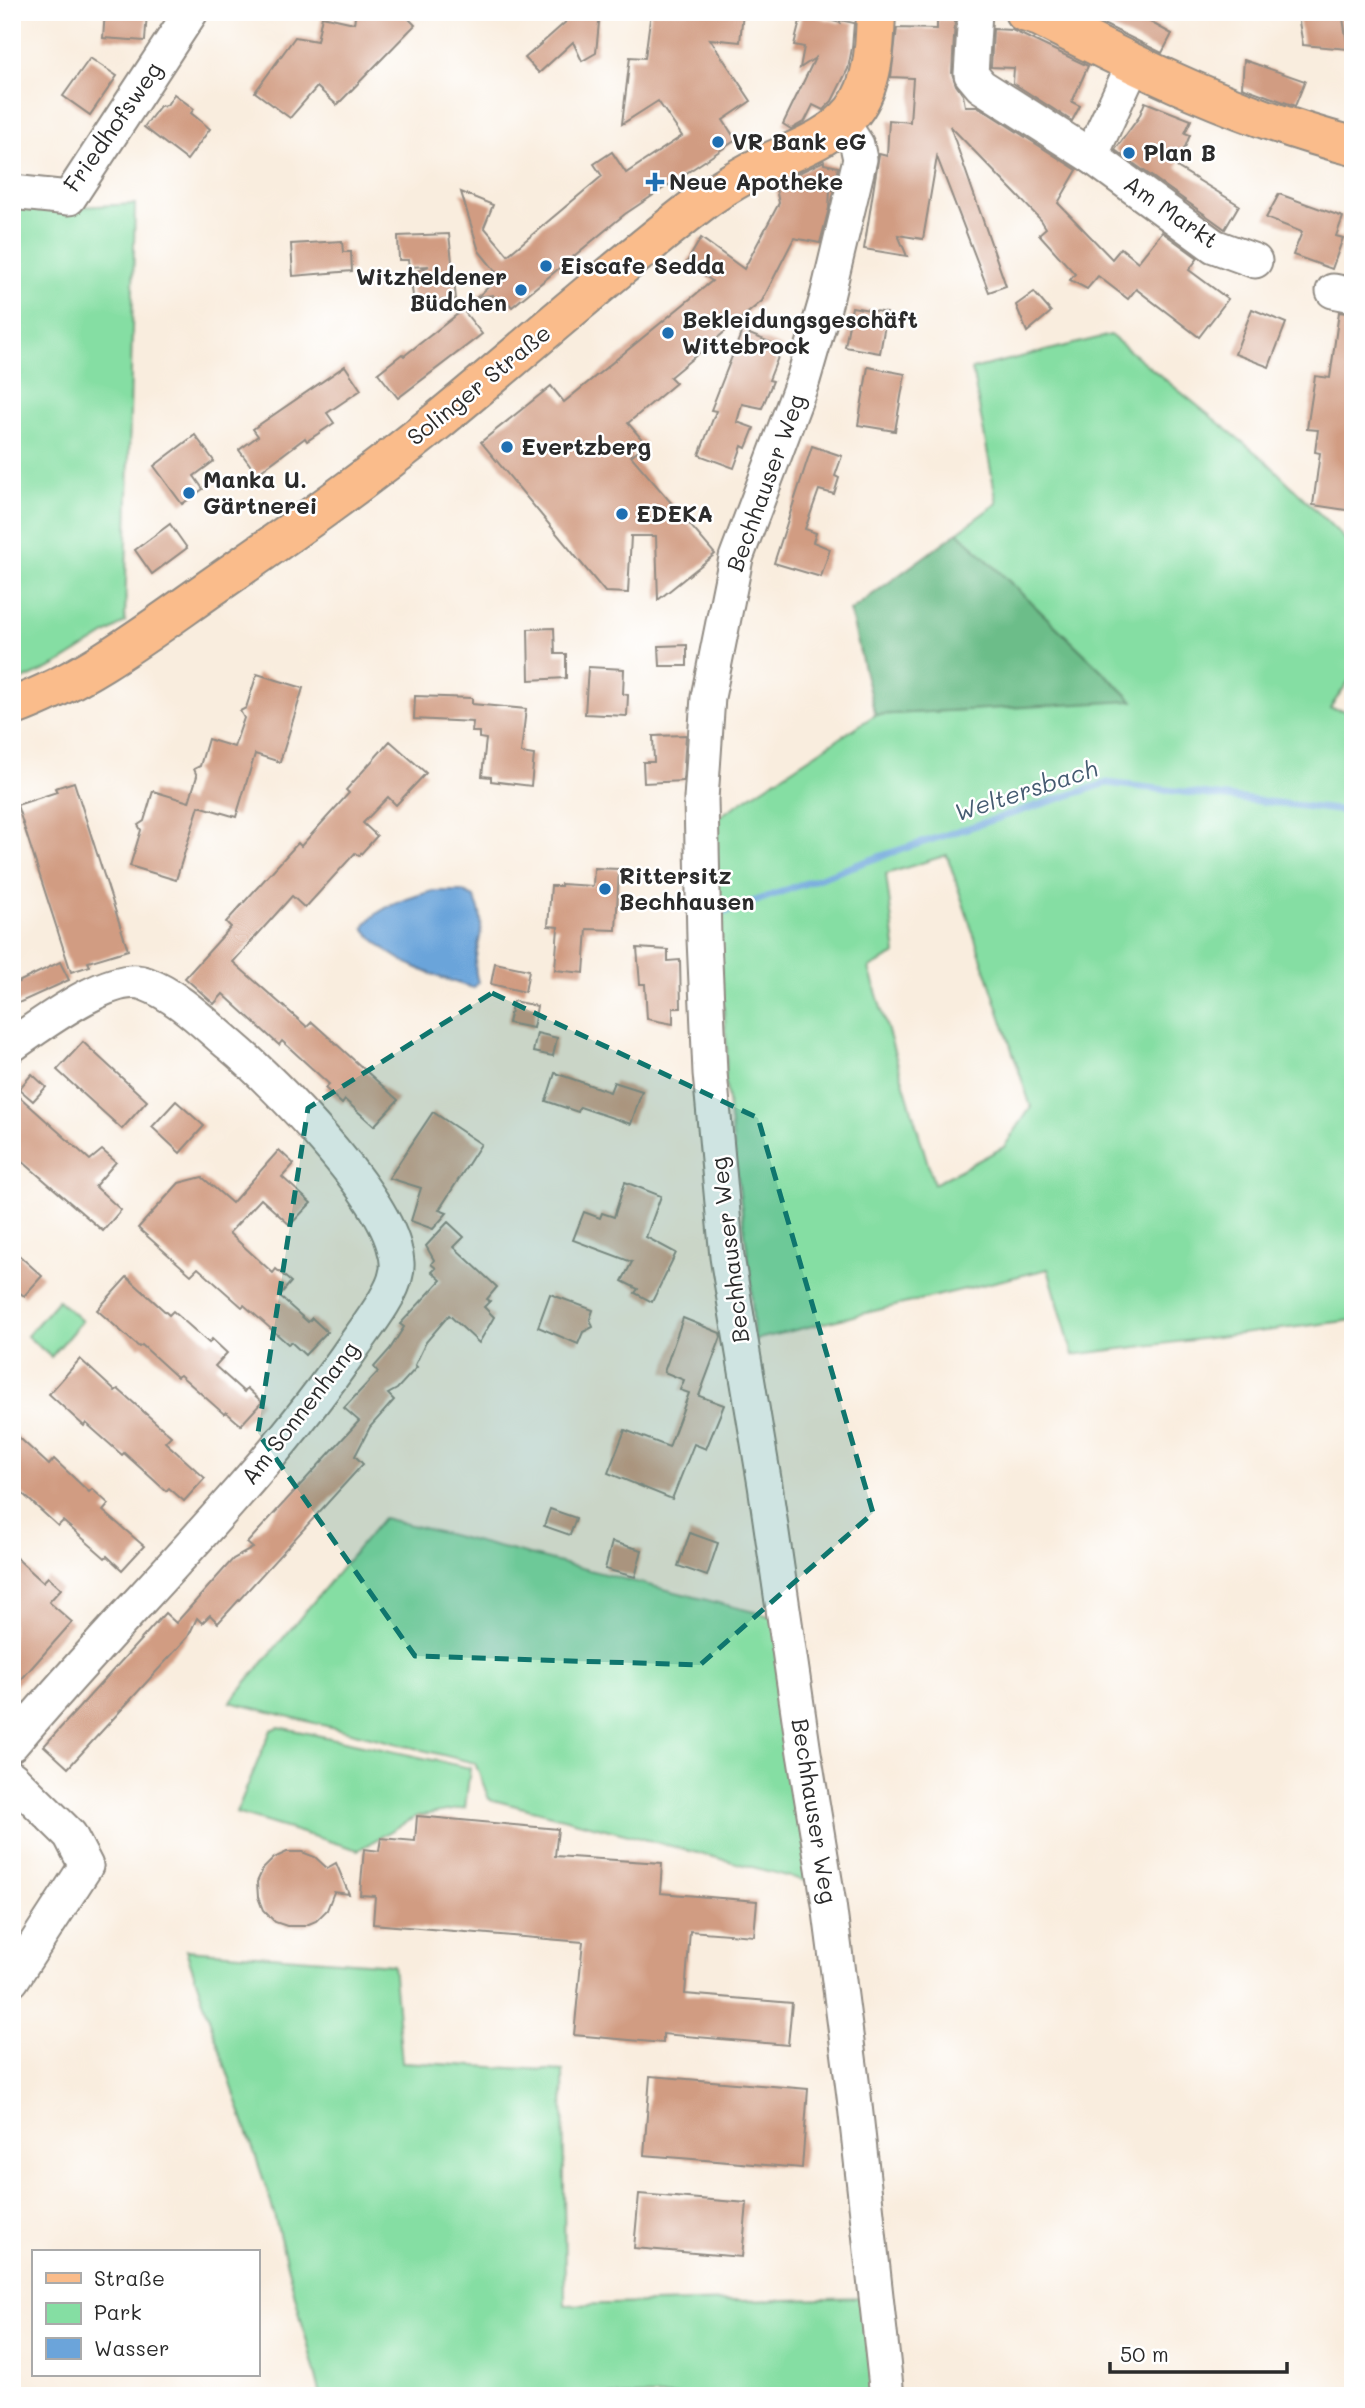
<svg xmlns="http://www.w3.org/2000/svg" width="1365" height="2408" font-family="Mali,sans-serif">
  <style>
    .green { fill: #85dea3; stroke: #588467; stroke-width: 2; fill-rule: evenodd }
    .forest { fill: #6cbd89; stroke: #4c745a; stroke-width: 2 }
    .water { fill: #6ba4da; stroke: #4b6882; stroke-width: 2 }
    .lines { fill: none; stroke-linecap: round; stroke-linejoin: round }
    .stream { stroke: #6ba4da; stroke-width: 7 }
    .building { fill: #d19c82 }
    .minor-casing { stroke: #928c84; stroke-width: 37 }
    .major-casing { stroke: #928c84; stroke-width: 42 }
    .minor { stroke: #fff; stroke-width: 33 }
    .major { stroke: #fabc8b; stroke-width: 38 }
    .marked { fill: #0f766e; fill-opacity: 0.2; stroke: #0f766e; stroke-width: 5; stroke-dasharray: 14 9; stroke-linejoin: round }
    .poi-dot { fill: #1f6fb2; stroke: #fff; stroke-width: 2.5 }
    .labels { text-anchor: middle; stroke-width: 5; stroke-linejoin: round; paint-order: stroke }
    .street-label { font-size: 23px; fill: #2b2b2b; stroke: #fff }
    .poi-label { font-size: 23px; font-weight: bold; fill: #2b2b2b; stroke: #fff; text-anchor: start }
    .water-label { font-size: 24px; font-style: italic; fill: #455b71; stroke: #fff }
  </style>
  <rect width="100%" height="100%" fill="#fff"/>
  <filter id="ink" filterUnits="userSpaceOnUse"><feTurbulence type="fractalNoise" baseFrequency=".0143" numOctaves="2"/><feDisplacementMap in="SourceGraphic" scale="14" xChannelSelector="R" yChannelSelector="G"/><feConvolveMatrix kernelMatrix="1 2 1 2 8 2 1 2 1" color-interpolation-filters="sRGB"/></filter>
  <filter id="wash" filterUnits="userSpaceOnUse"><feTurbulence type="fractalNoise" baseFrequency=".00686" numOctaves="4" result="noise"/><feDisplacementMap in="SourceGraphic" scale="28" xChannelSelector="R" yChannelSelector="G"/><feGaussianBlur stdDeviation="1.57" result="paint"/><feColorMatrix in="noise" values="0 0 0 0 0 0 0 0 0 0 0 0 0 0 0 0 0 1.4 0 .05"/><feComposite in="paint" operator="in"/></filter>
  <g filter="url(#wash)">
    <rect width="100%" height="100%" fill="#f9edde"/>
    <!-- green -->
    <g class="green">
      <polygon points="12,203 78,207 135,204 125,622 56,665 12,685"/>
      <path d="M1110 335 1266 461 1353 547V675L1330 708 1353 712V1320L1073 1355 1048 1269 754 1340 751 1280 725 1079 727 1050 709 823 875 715 1132 700 958 532 997 503 972 369ZM947 855 1031 1107 1004 1147 934 1184 869 968 896 954 886 874Z"/>
      <polygon points="58,1300 82,1321 51,1357 27,1336"/>
      <polygon points="383,1518 778,1618 810,1882 489,1799 475,1763 230,1702"/>
      <polygon points="279,1727 470,1768 465,1808 417,1816 358,1850 236,1813 271,1730"/>
      <polygon points="186,1950 393,1965 402,2062 563,2071 565,2305 869,2298 879,2396 321,2396 270,2199"/>
    </g>
    <!-- forest -->
    <polygon class="forest" points="958,532 1133,701 875,715 850,611"/>
    <!-- water -->
    <path class="water" d="M433 891H462L474 897C476 902 479 908 480 913 486 939 469 955 478 982L474 988C435 977 388 961 364 928 372 908 414 896 433 891Z"/>
    <g class="lines">
      <!-- stream -->
      <polyline class="stream" points="722,913 890,853 1107,783 1353,812"/>
    </g>
    <g id="blocks">
      <!-- building -->
      <g class="building">
        <polygon points="105,12 147,12 145,41 103,38"/>
        <polygon points="356,12 402,12 415,25 337,105 317,87 290,118 255,92 295,37 317,41 322,16 354,23"/>
        <polygon points="577,12 600,12 596,53 582,61 573,42 539,73 525,58"/>
        <polygon points="651,12 743,12 740,42 710,39 751,101 723,120 736,140 625,214 512,307 506,300 496,307 493,295 477,297 500,277 479,251 461,192 493,205 484,227 508,255 602,176 594,164 612,152 626,173 682,136 658,101 622,124 630,57 645,58"/>
        <polygon points="1079,12 1140,12 1141,17 1172,34 1162,53"/>
        <polygon points="1323,12 1342,12 1348,49 1303,45 1298,16"/>
        <polygon points="802,13 840,23 840,20 854,23 852,48 848,69 832,101 823,110 813,105 805,121 791,129 783,124 815,58 800,68 804,47 794,45"/>
        <polygon points="937,19 955,20 952,73 956,85 963,95 965,106 977,106 1077,170 1058,203 1112,259 1121,248 1138,262 1162,232 1198,258 1189,270 1228,299 1199,337 1136,289 1128,299 1098,276 1087,289 1070,280 1075,274 1039,234 1046,228 1041,220 950,126 1006,286 989,292 937,157 923,239 898,235 907,256 864,249 879,154 887,156 889,120 910,122 913,78 891,77 897,28 937,29"/>
        <polygon points="993,29 1012,30 1088,66 1072,102 1080,106 1072,121 1013,83 1014,68 991,67"/>
        <polygon points="90,58 117,76 90,115 63,96"/>
        <polygon points="1244,60 1305,81 1295,106 1242,87"/>
        <polygon points="174,94 194,109 191,113 210,129 187,160 144,127 160,106 167,105"/>
        <polygon points="1145,102 1191,120 1185,133 1190,135 1177,167 1239,205 1225,229 1115,150 1139,117"/>
        <polygon points="824,161 824,164 838,167 833,190 830,190 829,208 820,243 794,238 762,301 670,377 676,383 628,423 646,444 631,456 715,554 658,600 656,536 631,536 628,593 605,592 481,442 551,386 564,402 712,281 687,262 701,238 744,269 779,203 775,184"/>
        <polygon points="1279,194 1343,217 1336,236 1343,238 1332,269 1293,255 1302,232 1266,218"/>
        <polygon points="449,234 456,299 414,303 410,274 429,266 409,267 408,260 399,260 398,236"/>
        <polygon points="342,241 343,252 351,252 352,271 293,276 291,244"/>
        <polygon points="1034,292 1051,312 1027,332 1016,305"/>
        <polygon points="852,307 887,313 880,353 845,347"/>
        <polygon points="1252,309 1286,323 1269,367 1235,354"/>
        <polygon points="463,310 482,334 398,398 378,373 402,354 404,356"/>
        <polygon points="1339,312 1353,314 1353,511 1313,505 1320,453 1315,452 1318,430 1307,429 1315,376 1330,378"/>
        <polygon points="742,331 782,347 769,380 773,381 762,408 742,404 737,422 754,428 746,448 742,446 734,468 699,455 716,411 711,410"/>
        <polygon points="345,366 361,390 327,413 334,423 307,441 305,438 257,474 239,450 258,436 253,429"/>
        <polygon points="868,367 905,374 895,431 858,425"/>
        <polygon points="195,435 214,461 194,476 203,489 182,504 154,466"/>
        <polygon points="812,446 842,456 835,476 839,478 834,494 819,490 805,529 816,533 813,542 830,549 821,577 774,563"/>
        <polygon points="170,524 187,548 152,574 135,550"/>
        <polygon points="554,628 555,654 566,654 566,678 529,680 528,629"/>
        <polygon points="687,645 687,666 660,666 659,646"/>
        <polygon points="588,667 624,669 623,694 628,695 627,716 585,714"/>
        <polygon points="257,674 303,688 280,762 255,754 236,817 199,806 176,880 130,866 141,830 138,825 144,821 153,791 189,802 197,776 194,769 200,766 208,739 234,747 244,718 240,711 246,708"/>
        <polygon points="415,696 472,698 472,704 526,709 521,753 534,755 531,786 491,781 491,777 482,776 486,739 479,738 479,732 472,732 473,722 414,719"/>
        <polygon points="686,735 683,781 644,783 643,762 654,762 653,736"/>
        <polygon points="390,741 426,773 396,805 388,797 363,823 377,836 359,856 355,853 305,908 292,896 233,962 307,1027 312,1022 398,1100 374,1126 345,1100 342,1104 325,1088 329,1084 282,1041 279,1045 223,994 214,1004 185,978 231,927 226,922 298,843 301,846 349,793 346,790"/>
        <polygon points="74,782 128,950 88,962 90,966 71,972 17,805 57,792 55,788"/>
        <polygon points="594,868 619,869 616,930 587,929 584,973 555,970 558,927 548,926 551,886 561,886 561,884 593,886"/>
        <polygon points="637,948 668,950 668,961 680,960 681,1008 673,1008 673,1024 647,1019 645,984 640,984"/>
        <polygon points="60,962 69,980 12,1006 12,985"/>
        <polygon points="495,963 529,970 525,992 491,984"/>
        <polygon points="513,1001 537,1006 533,1028 508,1023"/>
        <polygon points="537,1033 557,1038 553,1056 533,1052"/>
        <polygon points="83,1042 147,1101 122,1129 57,1070"/>
        <polygon points="555,1073 610,1092 614,1082 642,1091 631,1124 580,1107 578,1112 546,1101"/>
        <polygon points="32,1074 46,1087 33,1101 19,1089"/>
        <polygon points="12,1090 90,1160 102,1150 116,1162 95,1186 121,1210 103,1231 23,1162 12,1174"/>
        <polygon points="176,1101 204,1126 180,1153 152,1127"/>
        <polygon points="433,1112 481,1144 439,1210 447,1213 433,1229 411,1221 421,1188 389,1178"/>
        <polygon points="279,1150 294,1164 282,1177 311,1203 290,1225 261,1199 229,1233 273,1273 276,1269 291,1282 279,1296 308,1322 312,1318 327,1332 305,1355 291,1342 288,1344 244,1305 242,1307 198,1268 191,1275 138,1228 179,1183 202,1177 232,1203"/>
        <polygon points="625,1182 661,1196 646,1237 676,1253 652,1302 635,1293 638,1289 622,1281 632,1262 573,1240 584,1212 600,1218 602,1213 614,1217"/>
        <polygon points="448,1222 464,1237 454,1247 497,1287 487,1299 490,1301 484,1307 494,1317 479,1343 449,1315 426,1342 415,1365 417,1367 397,1389 388,1394 394,1400 370,1427 355,1456 363,1464 218,1623 210,1615 202,1623 197,1618 188,1637 68,1768 44,1746 165,1613 176,1623 233,1559 253,1548 247,1543 359,1421 344,1408 378,1372 374,1367 390,1349 404,1327 400,1324 441,1280 432,1272 436,1268 431,1264 434,1260 426,1246"/>
        <polygon points="12,1249 42,1276 24,1296 12,1286"/>
        <polygon points="127,1277 169,1315 173,1311 209,1343 212,1339 227,1353 215,1366 244,1392 247,1388 262,1402 241,1425 226,1412 224,1414 180,1375 177,1377 142,1345 139,1347 97,1310"/>
        <polygon points="550,1294 593,1310 590,1319 593,1327 583,1332 578,1344 538,1327"/>
        <polygon points="683,1318 720,1333 721,1337 699,1396 724,1405 706,1449 694,1444 672,1499 608,1473 625,1430 669,1447 689,1393 680,1390 684,1380 664,1372"/>
        <polygon points="80,1359 115,1391 118,1389 171,1436 165,1442 205,1478 184,1501 169,1488 166,1491 124,1453 122,1455 86,1423 84,1426 49,1394"/>
        <polygon points="12,1431 49,1465 54,1459 89,1492 92,1489 109,1504 103,1511 144,1546 122,1570 107,1556 105,1558 63,1521 58,1526 23,1494 12,1505"/>
        <polygon points="550,1509 576,1518 570,1535 544,1526"/>
        <polygon points="690,1533 718,1543 707,1576 678,1566"/>
        <polygon points="612,1542 642,1550 635,1577 605,1569"/>
        <polygon points="12,1554 43,1582 48,1577 61,1589 49,1602 72,1622 12,1690"/>
        <polygon points="417,1816 558,1829 555,1856 662,1863 660,1893 757,1901 754,1936 690,1931 685,1994 792,2003 788,2045 663,2034 663,2043 574,2035 583,1942 373,1924 375,1896 360,1895 364,1849 379,1851 381,1838 415,1841"/>
        <polygon points="287,1852 302,1852 315,1857 327,1868 336,1863 349,1894 334,1892 327,1910 316,1921 304,1926 287,1926 275,1922 263,1910 258,1897 257,1882 263,1869 274,1858"/>
        <polygon points="650,2076 808,2089 802,2168 644,2155"/>
        <polygon points="639,2194 747,2203 742,2257 634,2248"/>
      </g>
    </g>
  </g>
  <g filter="url(#ink)">
    <use href="#blocks" fill-opacity="0" stroke="#928c84" stroke-width="2"/>
    <g class="lines">
      <!-- minor casing -->
      <g class="minor-casing">
        <g id="minor">
          <polyline points="975,12 971,74 981,86 1091,156 1214,246 1255,261"/>
          <polyline points="842,122 857,145 860,159 827,297 803,380 736,558 708,697 701,799 704,939 710,1073 727,1257 765,1485 804,1753 829,1904 854,2096 887,2396"/>
          <polyline points="1091,156 1133,65"/>
          <polyline points="12,192 69,198 191,12"/>
          <polyline points="1333,291 1353,295"/>
          <path d="M12 1045C40 1026 112 970 146 984 178 996 204 1023 230 1045 276 1084 383 1193 395 1251 397 1257 398 1268 396 1274 393 1294 367 1327 355 1344 256 1489 124 1610 12 1744"/>
          <polyline points="12,1778 70,1835 86,1866 12,1980"/>
        </g>
      </g>
      <!-- major casing -->
      <g class="major-casing">
        <g id="major">
          <path d="M1024 12 1040 17C1141 69 1242 118 1353 146"/>
          <path d="M12 707C86 680 149 631 212 587 287 535 363 482 434 424 522 352 607 275 698 205 716 191 740 177 761 166 792 151 831 139 853 111 874 84 875 44 876 12"/>
        </g>
      </g>
      <!-- minor -->
      <use href="#minor" class="minor"/>
      <!-- major -->
      <use href="#major" class="major"/>
    </g>
  </g>
  <!-- marked area -->
  <path class="marked" d="M492 993 758 1118 873 1513 700 1665 415 1656 258 1433 308 1108Z"/>
  <!-- markers -->
  <g class="poi-dot">
    <circle cx="718" cy="142" r="7"/>
    <circle cx="1129" cy="153" r="7"/>
    <path d="M651.5 171.5h7v7h7v7h-7v7h-7v-7h-7v-7h7z"/>
    <circle cx="546" cy="266" r="7"/>
    <circle cx="521" cy="290" r="7"/>
    <circle cx="668" cy="333" r="7"/>
    <circle cx="507" cy="447" r="7"/>
    <circle cx="189" cy="493" r="7"/>
    <circle cx="622" cy="514" r="7"/>
    <circle cx="605" cy="889" r="7"/>
  </g>
  <g class="labels">
    <!-- street labels -->
    <g class="street-label">
      <text transform="translate(113 127) rotate(-55)" y="8">Friedhofsweg</text>
      <text transform="translate(1171 212) rotate(35)" y="8">Am Markt</text>
      <text transform="translate(479 385) rotate(-39)" y="8">Solinger Straße</text>
      <text transform="translate(766 483) rotate(-70)" y="8">Bechhauser Weg</text>
      <text transform="translate(730 1250) rotate(-97)" y="8">Bechhauser Weg</text>
      <text transform="translate(300 1413) rotate(-52)" y="8">Am Sonnenhang</text>
      <text transform="translate(814 1811) rotate(81)" y="8">Bechhauser Weg</text>
    </g>
    <!-- poi labels -->
    <g class="poi-label">
      <text x="732" y="150">VR Bank eG</text>
      <text x="1143" y="161">Plan B</text>
      <text x="669" y="190">Neue Apotheke</text>
      <text x="560" y="274">Eiscafe Sedda</text>
      <text x="507" y="285" text-anchor="end">Witzheldener<tspan x="507" dy="26">Büdchen</tspan></text>
      <text x="682" y="328">Bekleidungsgeschäft<tspan x="682" dy="26">Wittebrock</tspan></text>
      <text x="521" y="455">Evertzberg</text>
      <text x="203" y="488">Manka U.<tspan x="203" dy="26">Gärtnerei</tspan></text>
      <text x="636" y="522">EDEKA</text>
      <text x="619" y="884">Rittersitz<tspan x="619" dy="26">Bechhausen</tspan></text>
    </g>
    <!-- water labels -->
    <g class="water-label">
      <text transform="translate(1026 791) rotate(-18)" y="8">Weltersbach</text>
    </g>
  </g>
  <!-- margin -->
  <rect width="1365" height="2408" fill="none" stroke="#fff" stroke-width="42"/>
  <!-- legend -->
  <rect x="32" y="2250" width="228" height="126" fill="#ffffff" stroke="#aaaaaa" stroke-width="2"/>
  <rect x="46" y="2273" width="35" height="10" fill="#fabc8b" stroke="#aaaaaa" stroke-width="2"/>
  <text x="94" y="2286" font-size="21" fill="#2b2b2b">Straße</text>
  <rect x="46" y="2303" width="35" height="21" fill="#85dea3" stroke="#aaaaaa" stroke-width="2"/>
  <text x="94" y="2320" font-size="21" fill="#2b2b2b">Park</text>
  <rect x="46" y="2338" width="35" height="21" fill="#6ba4da" stroke="#aaaaaa" stroke-width="2"/>
  <text x="94" y="2356" font-size="21" fill="#2b2b2b">Wasser</text>
  <!-- scale -->
  <path d="M1110 2362v10h177v-10" fill="none" stroke="#2b2b2b" stroke-width="3.5"/>
  <text x="1120" y="2362" font-size="21" fill="#2b2b2b" stroke="#ffffff" stroke-width="5" paint-order="stroke">50 m</text>
</svg>
